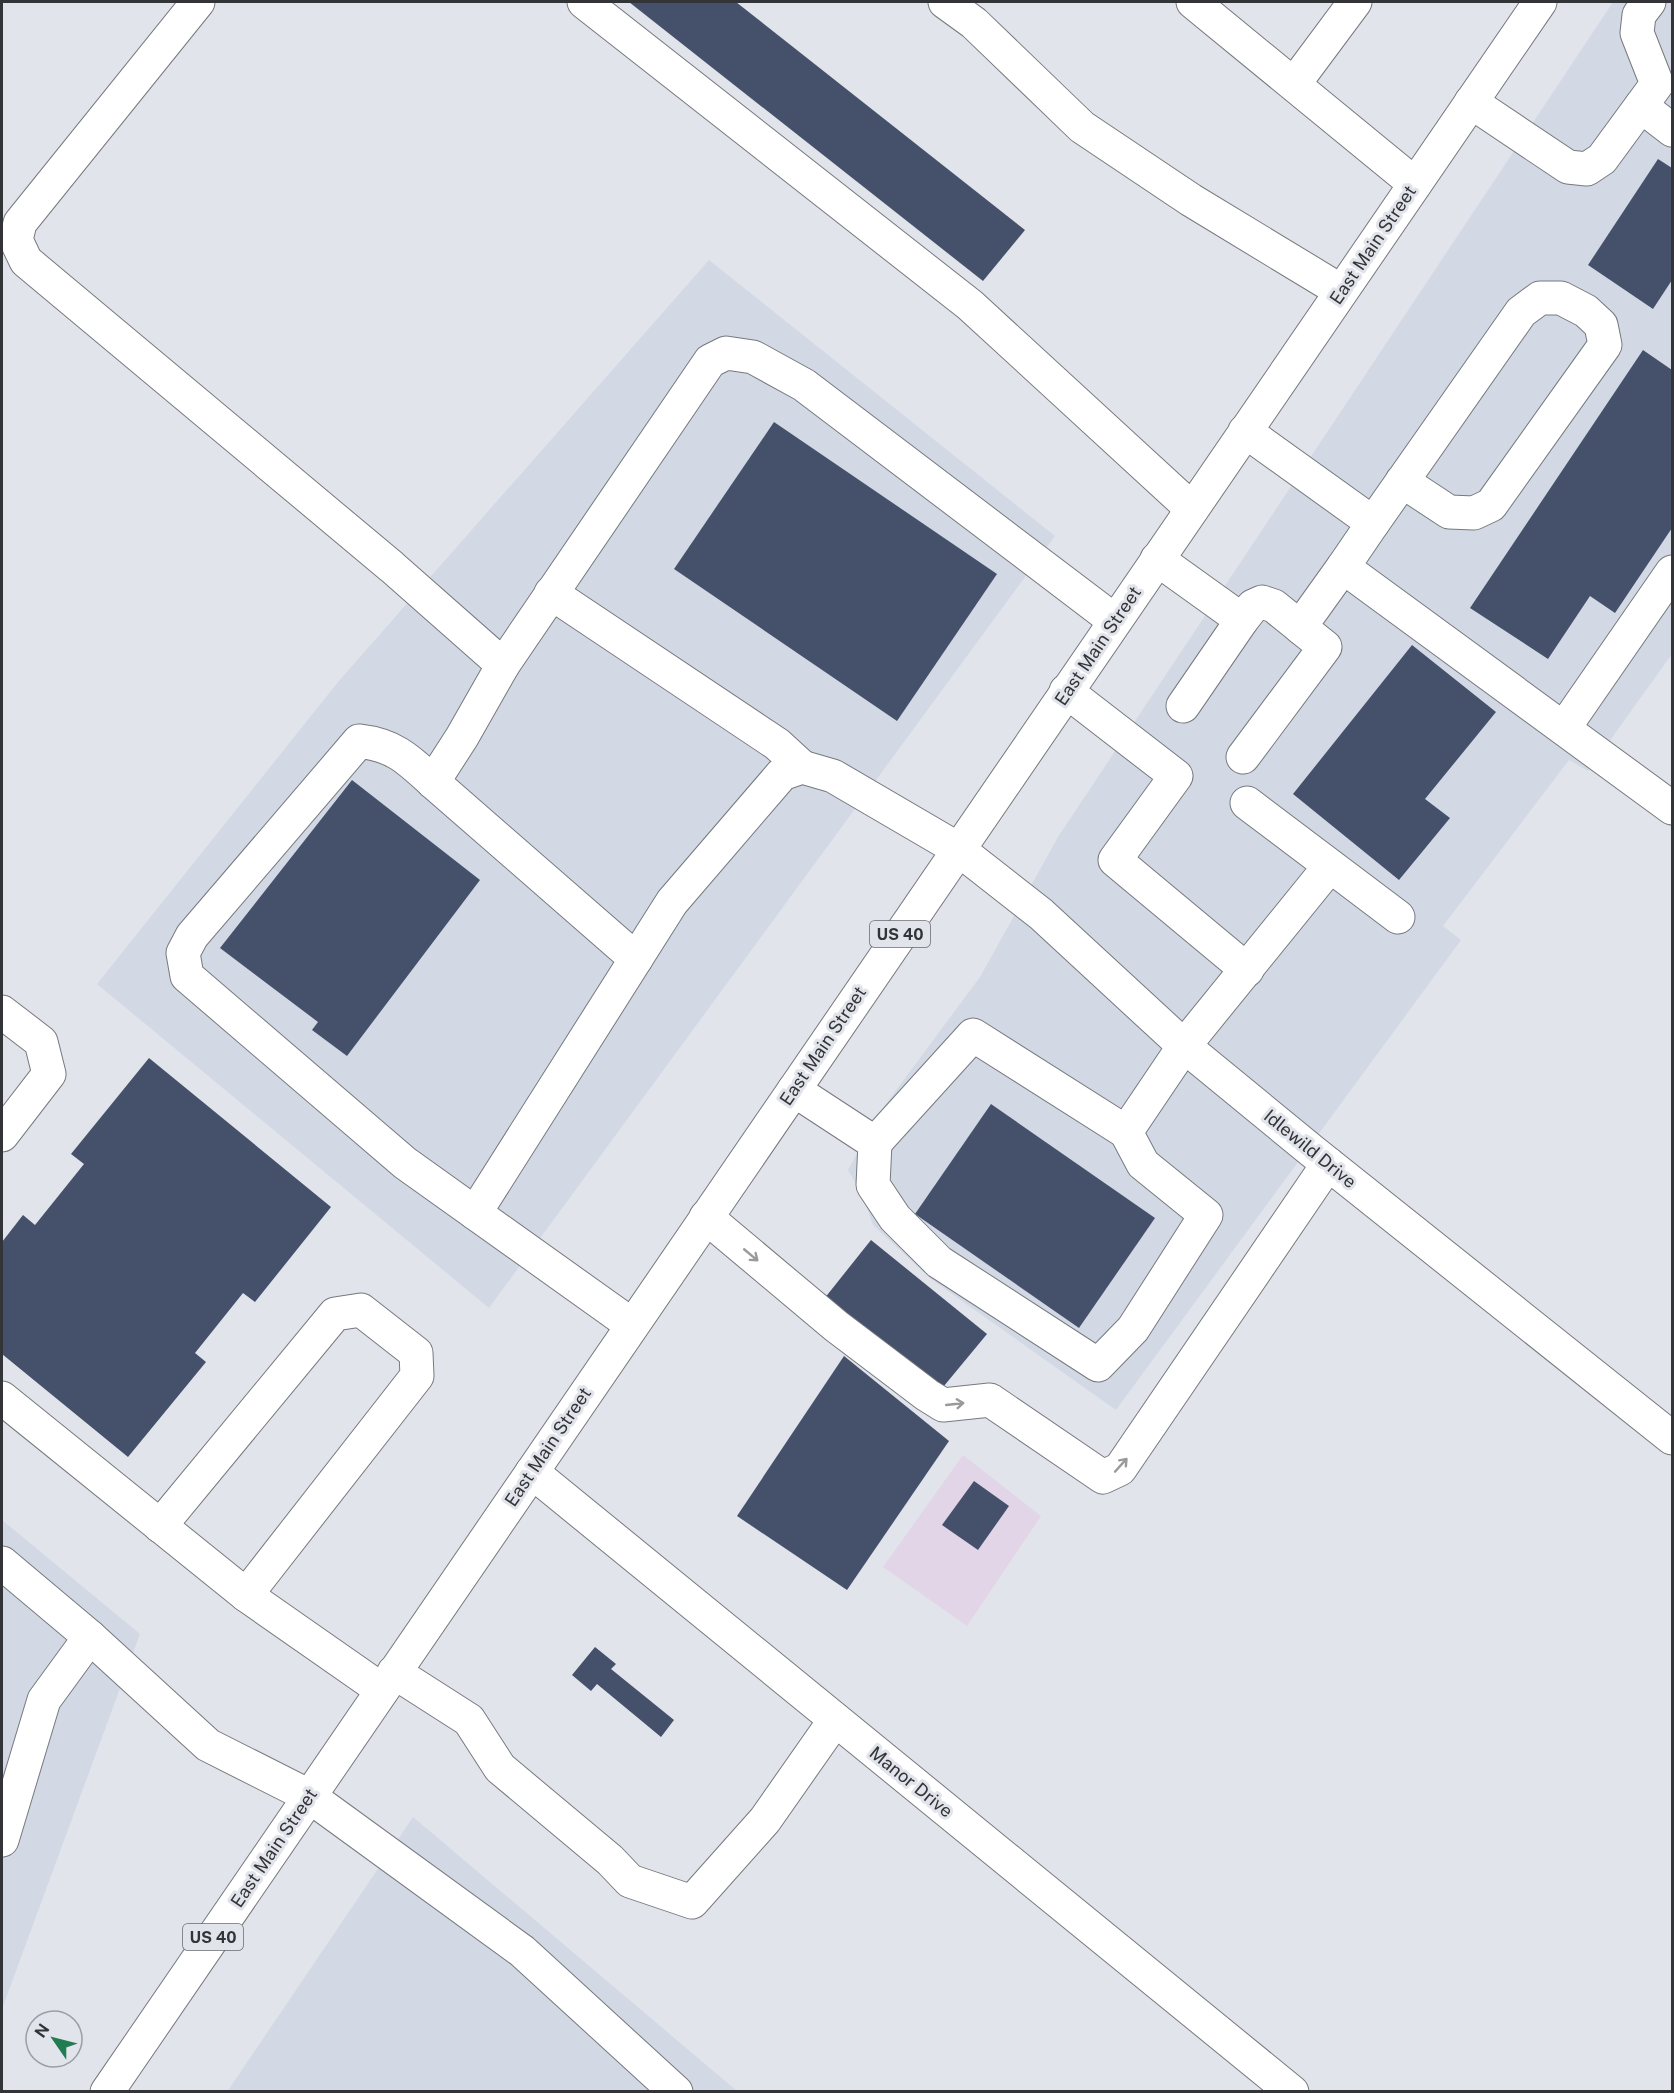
<svg xmlns="http://www.w3.org/2000/svg" width="1674" height="2093" font-family="'Public Sans',sans-serif">
  <style>
    .built { fill: #d2d9e5 }
    .industrial { fill: #e3d5e8 }
    .building { fill: #45516b }
    .lines { fill: none; stroke-linecap: round; stroke-linejoin: round }
    .minor-casing { stroke: #76797e; stroke-width: 35 }
    .major-casing { stroke: #76797e; stroke-width: 35 }
    .minor { stroke: #fff; stroke-width: 33 }
    .major { stroke: #fff; stroke-width: 33 }
    .oneway { stroke: #999a9b }
    .labels { text-anchor: middle; stroke-width: 6; stroke-linejoin: round; paint-order: stroke }
    .shield { fill: #e1e4eb; stroke: #67696d; stroke-width: 1.5 }
    .shield-label { font-size: 16px; font-weight: bold; fill: #333437 }
    .street-label { font-size: 18px; fill: #333437; stroke: #e1e4eb }
  </style>
  <rect width="100%" height="100%" fill="#e1e4eb"/>
  <!-- built -->
  <g class="built">
    <polygon points="1613,2 1672,2 1672,654 1588,771 1569,760 1443,926 1461,940 1116,1410 931,1279 873,1225 862,1194 848,1170 877,1116 980,977 1058,837"/>
    <polygon points="709,260 1055,536 489,1308 97,984 338,682"/>
    <polygon points="2,1520 140,1634 2,2009"/>
    <polygon points="413,1817 737,2091 227,2092"/>
  </g>
  <!-- industrial -->
  <polygon class="industrial" points="963,1455 1041,1516 967,1626 883,1567"/>
  <!-- building -->
  <g class="building">
    <polygon points="629,2 736,2 1025,230 983,281"/>
    <polygon points="1658,159 1672,168 1672,280 1653,309 1588,265"/>
    <polygon points="1643,350 1672,370 1672,528 1615,613 1590,596 1548,659 1470,608"/>
    <polygon points="774,422 997,574 897,721 674,569"/>
    <polygon points="1412,645 1496,712 1425,799 1450,818 1399,880 1293,794"/>
    <polygon points="352,780 480,880 347,1056 312,1030 318,1022 220,948"/>
    <polygon points="149,1058 331,1207 255,1302 243,1293 195,1353 206,1362 128,1457 2,1354 2,1242 23,1215 35,1225 84,1164 71,1154"/>
    <polygon points="991,1104 1155,1218 1079,1328 915,1214"/>
    <polygon points="871,1240 987,1334 939,1392 824,1299"/>
    <polygon points="844,1356 949,1441 847,1590 737,1516"/>
    <polygon points="974,1481 1009,1506 978,1550 942,1525"/>
    <polygon points="595,1647 616,1664 611,1669 674,1720 661,1737 597,1684 591,1691 572,1675"/>
  </g>
  <g class="lines">
    <!-- minor casing -->
    <g class="minor-casing">
      <g id="minor">
        <polyline points="198,2 20,223 16,240 26,261 392,567 503,665"/>
        <polyline points="584,2 970,305 1192,509"/>
        <polyline points="945,2 974,23 1082,127 1191,200 1341,291"/>
        <polyline points="1193,2 1415,184"/>
        <polyline points="1294,84 1355,2"/>
        <polyline points="1471,102 1568,167 1587,169 1602,159 1657,84 1637,33 1639,15 1649,2"/>
        <polyline points="1641,106 1672,130"/>
        <polyline points="1245,431 1373,523 1343,567 1672,808"/>
        <polyline points="1373,523 1521,312 1540,298 1561,298 1586,311 1601,325 1605,345 1491,505 1474,513 1449,512 1402,481"/>
        <polyline points="1157,559 1242,620 1253,606 1262,602 1274,606 1300,627"/>
        <polyline points="551,593 777,744 802,767"/>
        <polyline points="1066,691 1176,776 1115,860 1247,970"/>
        <polyline points="1183,706 1242,620"/>
        <polyline points="1564,728 1672,572"/>
        <polyline points="1243,757 1325,647 1300,627 1343,567"/>
        <polyline points="433,782 636,959"/>
        <polyline points="1247,803 1398,917"/>
        <polyline points="2,1012 41,1042 49,1074 2,1135"/>
        <polyline points="794,1090 875,1143 873,1185 895,1218 939,1262 1098,1365 1133,1329 1206,1215 1143,1164 1126,1132 1184,1046 1330,866"/>
        <polyline points="875,1143 973,1035 1126,1132"/>
        <polyline points="475,1213 672,902 782,774 802,767 833,776 958,849 1041,914 1184,1046 1312,1151 1672,1438"/>
        <polyline points="706,1217 836,1326 927,1395 943,1405 990,1400 1103,1477 1120,1469 1328,1164"/>
        <path d="M632 1325 405 1163 187 976 183 953 192 936 359 741C394 745 408 759 433 782L462 737 503 665 710 361 726 353 753 357 804 385 1115 621"/>
        <polyline points="2,1398 246,1595 382,1690"/>
        <polyline points="532,1472 1292,2092"/>
        <polyline points="160,1526 335,1314 361,1310 416,1353 417,1376 246,1595"/>
        <polyline points="2,1563 90,1637 208,1745 309,1796 522,1951 676,2092"/>
        <polyline points="394,1672 469,1720 500,1768 610,1860 630,1881 692,1902 765,1820 835,1720"/>
        <polyline points="2,1840 44,1700 90,1637"/>
      </g>
    </g>
    <!-- major casing -->
    <g class="major-casing">
      <polyline id="major" points="107,2092 1540,2"/>
    </g>
    <!-- minor -->
    <use href="#minor" class="minor"/>
    <!-- major -->
    <use href="#major" class="major"/>
  </g>
  <!-- one-way arrows -->
  <defs><path id="oneway-shaft" d="M-6 0H5M1.5-3L5.5 0L1.5 3" fill="none" stroke-width="1.6" stroke-linecap="round" stroke-linejoin="round" transform="scale(1.5)"/></defs>
  <g class="oneway">
    <use href="#oneway-shaft" transform="translate(751 1255) rotate(40)"/>
    <use href="#oneway-shaft" transform="translate(955 1404) rotate(-6)"/>
    <use href="#oneway-shaft" transform="translate(1121 1465) rotate(-48)"/>
  </g>
  <g class="labels">
    <!-- shield labels -->
    <g class="shield">
      <rect x="870" y="921" width="60" height="26" rx="4.5"/>
      <rect x="183" y="1924" width="60" height="26" rx="4.5"/>
    </g>
    <g class="shield-label">
      <text x="900" y="940">US 40</text>
      <text x="213" y="1943">US 40</text>
    </g>
    <!-- street labels -->
    <g class="street-label">
      <text transform="translate(1373 245) rotate(-56)" y="6">East Main Street</text>
      <text transform="translate(1098 646) rotate(-56)" y="6">East Main Street</text>
      <text transform="translate(823 1046) rotate(-56)" y="6">East Main Street</text>
      <text transform="translate(1310 1149) rotate(39)" y="6">Idlewild Drive</text>
      <text transform="translate(548 1447) rotate(-56)" y="6">East Main Street</text>
      <text transform="translate(911 1782) rotate(39)" y="6">Manor Drive</text>
      <text transform="translate(274 1848) rotate(-56)" y="6">East Main Street</text>
    </g>
  </g>
  <!-- border -->
  <rect width="1674" height="2093" fill="none" stroke="#333437" stroke-width="6"/>
  <!-- north arrow -->
  <g transform="translate(54 2039) rotate(305)"><circle r="28" fill="#e1e4eb" stroke="#9b9ea3" stroke-width="1.5"/>
  <path d="M0-4.5L10 22L0 15L-10 22Z" fill="#227c52"/>
  <text y="-9" font-size="16" font-weight="bold" text-anchor="middle" fill="#333437">N</text>
  </g>
</svg>
